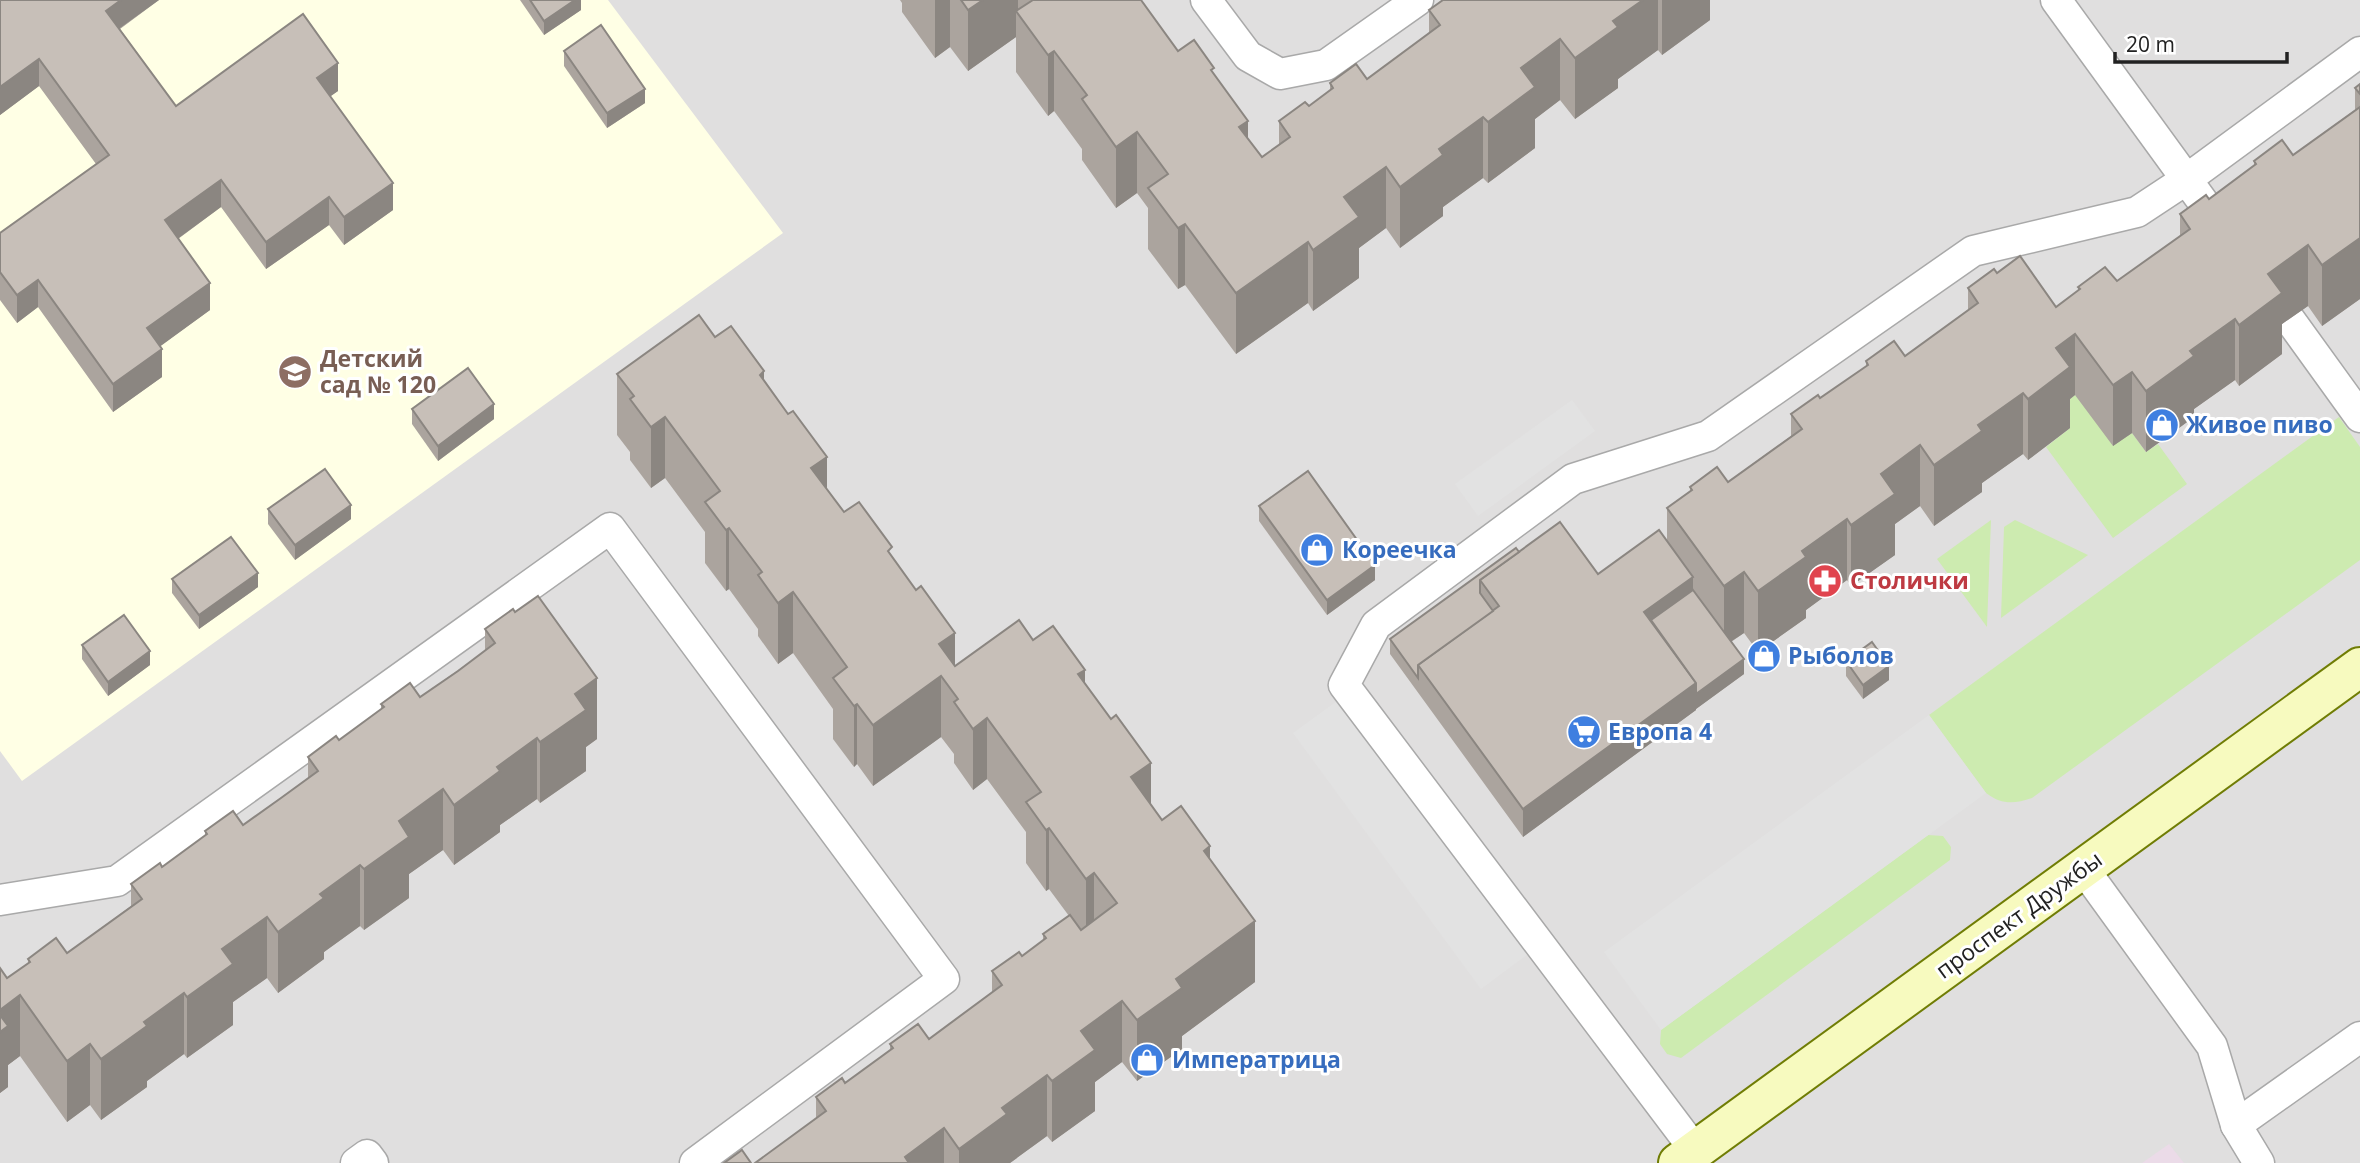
<svg xmlns="http://www.w3.org/2000/svg" width="2360" height="1163" font-family="'Open Sans',sans-serif">
  <style>
    .residential { fill: #e0dfdf }
    .industrial { fill: #ebdbe8 }
    .education { fill: #ffffe5 }
    .grass { fill: #cdebb0 }
    .parking { fill: #e2e2e2 }
    .lines { fill: none; stroke-linecap: round; stroke-linejoin: round }
    .lane-casing { stroke: #a9a9a9; stroke-width: 33 }
    .secondary-casing { stroke: #707d05; stroke-width: 42 }
    .lane { stroke: #fff; stroke-width: 30 }
    .secondary { stroke: #f7fabf; stroke-width: 38 }
    .wall { fill: #aba49e }
    .shaded-wall { fill: #8b8681 }
    .building { fill: #c7bfb8; stroke: #8b8681; stroke-width: 2 }
    .labels { text-anchor: middle; stroke-width: 6; stroke-linejoin: round; paint-order: stroke }
    .education-label { font-size: 23px; font-weight: bold; fill: #785e54; stroke: #fff; text-anchor: start }
    .shop-label { font-size: 23px; font-weight: bold; fill: #366cbe; stroke: #fff; text-anchor: start }
    .health-label { font-size: 23px; font-weight: bold; fill: #be3a42; stroke: #fff; text-anchor: start }
    .street-label { font-size: 23px; fill: #222; stroke: #fff }
  </style>
  <rect width="100%" height="100%" fill="#f2efe9"/>
  <!-- residential -->
  <rect class="residential" x="0" y="0" width="2360" height="1163"/>
  <!-- industrial -->
  <polygon class="industrial" points="2169,1144 2184,1163 2142,1163"/>
  <!-- education -->
  <polygon class="education" points="0,0 608,0 783,233 22,781 0,751"/>
  <!-- grass -->
  <g class="grass">
    <polygon points="2075,395 2132,433 2146,452 2158,444 2187,484 2113,538 2046,447 2070,428 2056,409"/>
    <path d="M2339 417 2360 447V560L2032 798C2014 804 2002 805 1986 793L1929 715Z"/>
    <polygon points="1991,520 1987,627 1937,559"/>
    <polygon points="2015,520 2088,555 2001,618 2004,527"/>
    <polygon points="1928,835 1943,836 1951,847 1950,860 1681,1058 1667,1054 1660,1044 1661,1030"/>
  </g>
  <!-- parking -->
  <g class="parking">
    <polygon points="1572,400 1595,431 1478,516 1455,484"/>
    <polygon points="1355,688 1543,943 1481,989 1293,733"/>
    <polygon points="1929,715 1986,793 1661,1030 1604,952"/>
  </g>
  <g class="lines">
    <!-- lane casing -->
    <g class="lane-casing">
      <g id="lane">
        <polyline points="1206,0 1248,56 1280,74 1326,65 1418,0"/>
        <polyline points="2056,0 2224,231"/>
        <polyline points="2290,320 2360,417"/>
        <polyline points="2083,868 2212,1046 2236,1125 2259,1163"/>
        <polyline points="0,900 117,881 610,528 944,979 695,1163"/>
        <polyline points="2236,1125 2360,1037"/>
        <polyline points="1695,1150 1344,685 1376,625 1573,479 1708,436 1973,251 2137,212 2187,179 2360,52"/>
        <polyline points="356,1163 367,1155 373,1163"/>
      </g>
    </g>
    <!-- secondary casing -->
    <g class="secondary-casing">
      <polyline id="secondary" points="1678,1163 2360,667"/>
    </g>
    <!-- lane -->
    <use href="#lane" class="lane"/>
    <!-- secondary -->
    <use href="#secondary" class="secondary"/>
  </g>
  <!-- wall -->
  <g class="wall">
    <polygon points="0,0 159,0 120,29 176,106 338,91 330,96 393,210 344,245 329,225 266,269 221,207 178,239 210,310 160,346 162,377 113,412 38,307 17,323 0,300 0,233 96,164 39,86 0,115"/>
    <polygon points="520,0 581,0 581,10 544,35"/>
    <polygon points="900,0 1141,0 1178,51 1214,74 1248,139 1262,157 1279,145 1279,121 1309,106 1330,91 1330,83 1367,79 1429,33 1429,10 1443,0 1710,0 1710,20 1662,55 1658,50 1618,79 1618,88 1575,119 1560,100 1535,119 1535,148 1488,183 1483,178 1443,207 1443,216 1400,248 1386,228 1359,248 1359,278 1313,311 1308,303 1236,354 1185,285 1178,289 1148,249 1148,208 1137,193 1116,208 1082,160 1082,149 1054,111 1048,116 1016,72 1016,37 968,71 950,47 935,58 902,12 902,3"/>
    <polygon points="564,51 645,103 607,128 564,66"/>
    <polygon points="2360,84 2360,299 2322,326 2308,306 2282,324 2282,354 2239,386 2235,380 2194,409 2194,417 2146,452 2132,433 2113,446 2075,395 2070,399 2070,428 2028,460 2023,454 1982,483 1982,492 1934,526 1920,506 1895,524 1895,555 1851,586 1847,580 1806,610 1806,618 1758,652 1744,633 1731,642 1744,674 1696,709 1696,710 1523,837 1390,654 1390,639 1519,552 1598,574 1667,541 1667,508 1690,491 1690,487 1728,482 1791,436 1791,414 1820,398 1866,366 1866,361 1905,356 1968,310 1968,288 1997,273 2056,307 2078,291 2078,287 2117,281 2180,236 2180,214 2209,199 2254,166 2254,161 2293,155 2355,110 2355,88"/>
    <polygon points="715,337 764,381 827,489 844,512 892,557 955,666 1033,640 1085,683 1151,806 1162,820 1210,860 1255,982 1182,1036 1182,1049 1137,1081 1122,1062 1095,1082 1095,1111 1052,1142 1047,1136 1010,1163 755,1163 816,1119 816,1097 845,1083 890,1050 890,1044 929,1039 992,993 992,971 1022,956 1043,941 1043,934 1069,916 1049,889 1046,891 1026,863 1026,832 987,779 973,790 954,763 954,754 941,737 873,786 857,764 854,767 833,739 833,709 793,653 778,664 758,636 758,629 729,589 726,591 705,563 705,532 665,478 651,488 630,460 630,452 617,435 617,374"/>
    <polygon points="412,409 494,419 438,461 412,424"/>
    <polygon points="1259,506 1375,580 1327,615 1259,521"/>
    <polygon points="268,509 351,519 295,560 268,524"/>
    <polygon points="172,579 258,587 199,629 172,593"/>
    <polygon points="485,629 597,739 586,747 586,771 540,803 537,799 500,825 500,832 454,865 443,850 409,874 409,898 364,930 360,926 324,952 324,959 278,993 267,978 233,1002 233,1025 187,1058 184,1054 147,1081 147,1087 101,1120 90,1105 67,1122 20,1056 8,1065 8,1087 0,1093 0,968 7,978 28,963 28,959 67,953 131,906 131,884 162,867 205,836 205,831 243,825 308,778 308,757 339,740 381,709 381,704 420,697 485,651"/>
    <polygon points="82,645 150,665 108,696 82,659"/>
    <polygon points="1846,661 1889,680 1863,699 1846,676"/>
  </g>
  <!-- shaded-wall -->
  <g class="shaded-wall">
    <polygon points="121,0 159,0 106,38 106,11"/>
    <polygon points="575,0 581,0 581,10 544,35 544,21"/>
    <polygon points="935,0 950,0 950,47 935,58"/>
    <polygon points="983,0 1018,0 1018,14 1016,11 1016,37 968,71 968,10"/>
    <polygon points="1643,0 1658,0 1658,50 1618,79 1618,88 1575,119 1575,58 1613,21"/>
    <polygon points="1662,0 1710,0 1710,20 1662,55"/>
    <polygon points="1560,39 1560,100 1535,119 1535,148 1488,183 1488,122 1521,68"/>
    <polygon points="1054,51 1054,111 1048,116 1048,55"/>
    <polygon points="39,59 39,86 0,115 0,87"/>
    <polygon points="338,63 338,91 317,106 317,78"/>
    <polygon points="645,89 645,103 607,128 607,113"/>
    <polygon points="1483,117 1483,178 1443,207 1443,216 1400,248 1400,187 1439,149"/>
    <polygon points="1248,121 1248,182 1239,127"/>
    <polygon points="1137,132 1137,193 1116,208 1116,147"/>
    <polygon points="1386,167 1386,228 1359,248 1359,278 1313,311 1313,250 1344,197"/>
    <polygon points="221,180 221,207 165,248 165,220"/>
    <polygon points="393,183 393,210 344,245 344,217"/>
    <polygon points="329,197 329,225 266,269 266,242"/>
    <polygon points="1185,224 1185,285 1178,289 1178,228"/>
    <polygon points="2360,238 2360,299 2322,326 2322,265"/>
    <polygon points="1308,242 1308,303 1236,354 1236,293"/>
    <polygon points="2308,245 2308,306 2282,324 2282,354 2239,386 2239,325 2268,274"/>
    <polygon points="38,280 38,307 17,323 17,295"/>
    <polygon points="210,283 210,310 147,356 147,328"/>
    <polygon points="2235,319 2235,380 2194,409 2194,417 2146,452 2146,391 2190,351"/>
    <polygon points="2075,334 2075,395 2070,399 2070,428 2028,460 2028,399 2056,348"/>
    <polygon points="162,349 162,377 113,412 113,384"/>
    <polygon points="764,371 764,432 760,375"/>
    <polygon points="2132,372 2132,433 2113,446 2113,385"/>
    <polygon points="2023,393 2023,454 1982,483 1982,492 1934,526 1934,465 1978,425"/>
    <polygon points="494,404 494,419 438,461 438,446"/>
    <polygon points="665,417 665,478 651,488 651,427"/>
    <polygon points="1920,445 1920,506 1895,524 1895,555 1851,586 1851,525 1881,474"/>
    <polygon points="827,457 827,518 811,468"/>
    <polygon points="351,505 351,519 295,560 295,545"/>
    <polygon points="1847,519 1847,580 1806,610 1806,618 1758,652 1758,591 1802,551"/>
    <polygon points="729,528 729,589 726,591 726,530"/>
    <polygon points="1375,565 1375,580 1327,615 1327,600"/>
    <polygon points="1744,572 1744,633 1724,646 1724,586"/>
    <polygon points="258,573 258,587 199,629 199,615"/>
    <polygon points="1693,577 1693,605 1644,625 1644,612"/>
    <polygon points="793,592 793,653 778,664 778,603"/>
    <polygon points="955,633 955,694 941,676 941,737 873,786 873,725 939,644"/>
    <polygon points="150,651 150,665 108,696 108,682"/>
    <polygon points="1744,659 1744,674 1696,709 1696,710 1523,837 1523,809 1696,683"/>
    <polygon points="1889,666 1889,680 1863,699 1863,685"/>
    <polygon points="1085,670 1085,731 1078,674"/>
    <polygon points="597,678 597,739 586,747 586,771 540,803 540,742 575,694"/>
    <polygon points="857,704 857,764 854,767 854,706"/>
    <polygon points="987,718 987,779 973,790 973,729"/>
    <polygon points="537,738 537,799 500,825 500,832 454,865 454,805 497,767"/>
    <polygon points="1151,763 1151,824 1131,777"/>
    <polygon points="443,789 443,850 409,874 409,898 364,930 364,869 399,821"/>
    <polygon points="1049,828 1049,889 1046,891 1046,830"/>
    <polygon points="1210,846 1210,907 1204,851"/>
    <polygon points="360,865 360,926 324,952 324,959 278,993 278,932 320,894"/>
    <polygon points="1094,873 1094,934 1086,940 1086,879"/>
    <polygon points="267,917 267,978 233,1002 233,1025 187,1058 187,997 222,949"/>
    <polygon points="1255,921 1255,982 1182,1036 1182,1049 1137,1081 1137,1020 1176,979"/>
    <polygon points="184,993 184,1054 147,1081 147,1087 101,1120 101,1059 144,1022"/>
    <polygon points="20,995 20,1056 8,1065 8,1087 0,1093 0,1010"/>
    <polygon points="1122,1001 1122,1062 1095,1082 1095,1111 1052,1142 1052,1081 1081,1031"/>
    <polygon points="90,1044 90,1105 67,1122 67,1061"/>
    <polygon points="1047,1075 1047,1136 1010,1163 959,1163 959,1149 1002,1108"/>
    <polygon points="944,1128 944,1163 905,1163 905,1157"/>
  </g>
  <!-- building -->
  <g class="building">
    <polygon points="0,0 121,0 106,11 176,106 303,14 338,63 317,78 393,183 344,217 329,197 266,242 221,180 165,220 210,283 147,328 162,349 113,384 38,280 17,295 0,272 0,233 109,155 39,59 0,87"/>
    <polygon points="530,0 575,0 544,21"/>
    <polygon points="961,0 983,0 968,10"/>
    <polygon points="1033,0 1141,0 1178,51 1194,40 1214,68 1211,70 1248,121 1239,127 1262,157 1290,137 1279,121 1305,102 1309,106 1333,88 1330,83 1356,64 1367,79 1440,25 1429,10 1443,0 1643,0 1613,21 1618,27 1575,58 1560,39 1521,68 1535,87 1488,122 1483,117 1439,149 1443,155 1400,187 1386,167 1344,197 1359,217 1313,250 1308,242 1236,293 1185,224 1178,228 1148,188 1168,174 1137,132 1116,147 1082,99 1087,95 1054,51 1048,55 1016,11"/>
    <polygon points="601,25 645,89 607,113 564,51"/>
    <polygon points="2360,84 2360,94 2355,88"/>
    <polygon points="2360,107 2360,238 2322,265 2308,245 2268,274 2282,293 2239,325 2235,319 2190,351 2194,356 2146,391 2132,372 2113,385 2075,334 2056,348 2070,367 2028,399 2023,393 1978,425 1982,431 1934,465 1920,445 1881,474 1895,494 1851,525 1847,519 1802,551 1806,557 1758,591 1744,572 1724,586 1667,508 1692,490 1690,487 1717,467 1728,482 1802,429 1791,414 1818,395 1820,398 1868,365 1866,361 1894,341 1905,356 1978,303 1968,288 1994,269 1997,273 2020,256 2056,307 2080,289 2078,287 2105,267 2117,281 2190,229 2180,214 2206,195 2209,199 2256,164 2254,161 2282,140 2293,155"/>
    <polygon points="699,315 715,337 731,326 764,371 760,375 788,414 793,411 827,457 811,468 844,512 859,502 892,547 888,551 916,590 921,586 955,633 939,644 955,666 1019,620 1033,640 1053,626 1085,670 1078,674 1111,719 1116,715 1151,763 1131,777 1162,820 1181,806 1210,846 1204,851 1255,921 1176,979 1182,988 1137,1020 1122,1001 1081,1031 1095,1050 1052,1081 1047,1075 1002,1108 1007,1114 959,1149 944,1128 905,1157 909,1163 755,1163 826,1111 816,1097 842,1078 845,1083 893,1048 890,1044 918,1024 929,1039 1002,985 992,971 1019,952 1022,956 1046,938 1043,934 1070,915 1081,930 1117,903 1094,873 1086,879 1049,828 1046,830 1026,802 1041,792 987,718 973,729 954,702 958,699 941,676 873,725 857,704 854,706 833,678 847,667 793,592 778,603 758,575 762,572 729,528 726,530 705,502 720,491 665,417 651,427 630,399 634,396 617,374"/>
    <polygon points="468,368 494,404 438,446 412,409"/>
    <polygon points="325,469 351,505 295,545 268,509"/>
    <polygon points="1308,471 1375,565 1327,600 1259,506"/>
    <polygon points="1560,522 1598,574 1659,530 1693,577 1644,612 1696,683 1523,809 1418,665 1499,606 1480,580"/>
    <polygon points="231,537 258,573 199,615 172,579"/>
    <polygon points="1516,548 1519,552 1480,580 1480,593 1493,611 1418,665 1418,678 1390,639"/>
    <polygon points="1693,590 1744,659 1696,694 1696,683 1651,620"/>
    <polygon points="538,596 597,678 575,694 586,710 540,742 537,738 497,767 500,771 454,805 443,789 399,821 409,837 364,869 360,865 320,894 324,898 278,932 267,917 222,949 233,964 187,997 184,993 144,1022 147,1026 101,1059 90,1044 67,1061 20,995 0,1010 0,968 7,978 30,962 28,959 56,938 67,953 142,899 131,884 160,863 162,867 207,834 205,831 233,811 243,825 281,798 318,771 308,757 336,736 339,740 384,707 381,704 410,683 420,697 458,671 495,643 485,629 513,609 515,612"/>
    <polygon points="124,615 150,651 108,682 82,645"/>
    <polygon points="1872,642 1889,666 1863,685 1846,661"/>
    <polygon points="0,1015 8,1026 0,1032"/>
    <polygon points="742,1150 751,1163 724,1163"/>
  </g>
  <!-- icons -->
  <defs>
    <g id="school-disc" transform="scale(1.75)"><circle r="9.5" fill="#8d6e63" stroke="#fff"/><path d="M0-5L7-2L0 1L-7-2ZM-4 1L0 2.5L4 1V4Q0 6-4 4Z" fill="#fff"/></g>
    <g id="shop-disc" transform="scale(1.75)"><circle r="9.5" fill="#3f7fe0" stroke="#fff"/><path d="M-5-2.5h2.3a2.7 3.5 0 0 1 5.4 0H5L5.5 6h-11ZM-1.5-2.5h3a1.5 2.3 0 0 0-3 0Z" fill="#fff"/></g>
    <g id="pharmacy-disc" transform="scale(1.75)"><circle r="9.5" fill="#e0444e" stroke="#fff"/><path d="M-2-6h4v4h4v4h-4v4h-4v-4h-4v-4h4Z" fill="#fff"/></g>
    <g id="supermarket-disc" transform="scale(1.75)"><circle r="9.5" fill="#3f7fe0" stroke="#fff"/><path d="M-6-5.5h2.5l.6 2H6L4.5 2H-2.5L-4.4-4H-6ZM-1.5 3.2a1.3 1.3 0 1 0 .1 0ZM3 3.2a1.3 1.3 0 1 0 .1 0Z" fill="#fff"/></g>
  </defs>
  <g fill-rule="evenodd">
    <use href="#school-disc" x="295" y="372"/>
    <use href="#shop-disc" x="2162" y="425"/>
    <use href="#shop-disc" x="1317" y="550"/>
    <use href="#pharmacy-disc" x="1825" y="581"/>
    <use href="#shop-disc" x="1764" y="656"/>
    <use href="#supermarket-disc" x="1584" y="732"/>
    <use href="#shop-disc" x="1147" y="1060"/>
  </g>
  <g class="labels">
    <!-- education labels -->
    <g class="education-label">
      <text x="320" y="367">Детский<tspan x="320" dy="26">сад № 120</tspan></text>
    </g>
    <!-- shop labels -->
    <g class="shop-label">
      <text x="2186" y="433">Живое пиво</text>
      <text x="1342" y="558">Кореечка</text>
      <text x="1788" y="664">Рыболов</text>
      <text x="1608" y="740">Европа 4</text>
      <text x="1172" y="1068">Императрица</text>
    </g>
    <!-- health labels -->
    <g class="health-label">
      <text x="1850" y="589">Столички</text>
    </g>
    <!-- street labels -->
    <g class="street-label">
      <text transform="translate(2019 915) rotate(-36)" y="8">проспект Дружбы</text>
    </g>
  </g>
  <!-- scale -->
  <path d="M2115 52v10h172v-10" fill="none" stroke="#222222" stroke-width="3.5"/>
  <text x="2126" y="52" font-size="21" fill="#222222" stroke="#ffffff" stroke-width="5" paint-order="stroke">20 m</text>
</svg>
